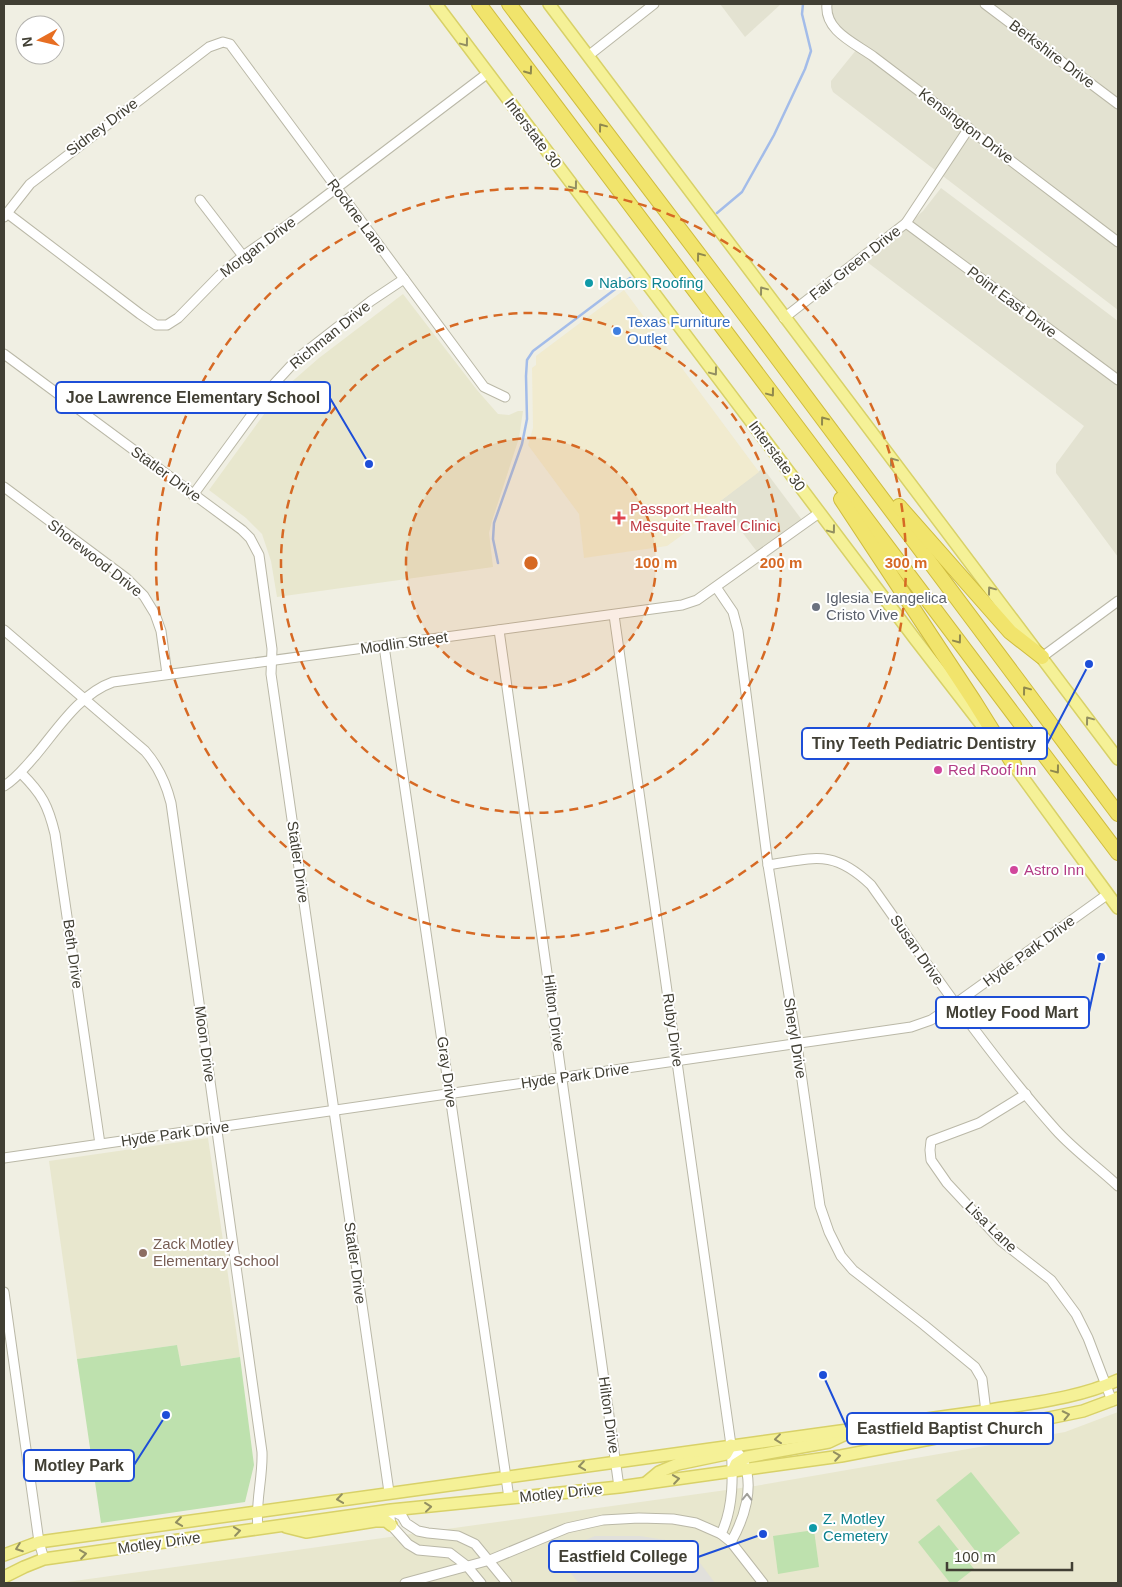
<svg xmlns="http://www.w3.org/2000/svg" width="1122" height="1587" font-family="Helvetica,sans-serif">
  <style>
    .residential { fill: #e3e2d1 }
    .commercial { fill: #f1ebcf }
    .education { fill: #e8e7ce }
    .green { fill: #bee1ae }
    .parking { fill: #e1e0db }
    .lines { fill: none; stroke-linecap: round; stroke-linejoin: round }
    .stream { stroke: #a3bce9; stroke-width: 2.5 }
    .minor-casing { stroke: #bab8a7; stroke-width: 11 }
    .major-casing { stroke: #d8d168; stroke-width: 14 }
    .highway-casing { stroke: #cfbc3e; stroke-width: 16 }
    .minor { stroke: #fff; stroke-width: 9 }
    .major { stroke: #f5f197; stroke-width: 11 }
    .highway { stroke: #f1e46c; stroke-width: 14 }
    .oneway { stroke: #928f61 }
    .oneway2 { stroke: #90894d }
    .oneway3 { stroke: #a09f9a }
    .ring { fill: none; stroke: #d66924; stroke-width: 2.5; stroke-dasharray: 9 6 }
    .culture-dot { fill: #0f9aa8; stroke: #fff; stroke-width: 2 }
    .shop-dot { fill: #3f7fe0; stroke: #fff; stroke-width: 2 }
    .health-dot { fill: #e0444e; stroke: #fff; stroke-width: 2 }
    .worship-dot { fill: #6b7280; stroke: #fff; stroke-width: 2 }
    .hotel-dot { fill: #d1479c; stroke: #fff; stroke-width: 2 }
    .education-dot { fill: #8d6e63; stroke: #fff; stroke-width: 2 }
    .labels { text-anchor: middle; stroke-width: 4; stroke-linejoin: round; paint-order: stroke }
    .street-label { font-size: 15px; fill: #413f34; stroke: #fff }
    .culture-label { font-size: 15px; fill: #0d838f; stroke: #fff; text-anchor: start }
    .shop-label { font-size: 15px; fill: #366cbe; stroke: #fff; text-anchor: start }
    .health-label { font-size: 15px; fill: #be3a42; stroke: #fff; text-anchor: start }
    .worship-label { font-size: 15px; fill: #5b616d; stroke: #fff; text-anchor: start }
    .hotel-label { font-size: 15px; fill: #b23c85; stroke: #fff; text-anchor: start }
    .education-label { font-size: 15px; fill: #785e54; stroke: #fff; text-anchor: start }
    .centre { fill: #d66924; stroke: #fff; stroke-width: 2.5 }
    .ring-label { font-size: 15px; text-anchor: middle; font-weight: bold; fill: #d66924; stroke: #fff; stroke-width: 4; stroke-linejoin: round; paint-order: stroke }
    .leader { fill: none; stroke: #1d4ed8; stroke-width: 2 }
    .callout-dot { fill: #1d4ed8; stroke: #fff; stroke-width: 2 }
    .callout { fill: #fff; stroke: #1d4ed8; stroke-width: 2 }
    .callout-label { font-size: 16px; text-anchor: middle; font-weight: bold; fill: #413f34 }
  </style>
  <rect width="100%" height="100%" fill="#f0efe3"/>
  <!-- residential -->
  <g class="residential">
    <polygon points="720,4 781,4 745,37"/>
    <polygon points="830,4 1118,4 1118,310 833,92 831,87 831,81 861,44 837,25 831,17"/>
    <polygon points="941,188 1118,321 1118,557 1056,473 1056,464 1084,426 867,262 923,211"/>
    <polygon points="763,468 802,520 758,553 719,502"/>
  </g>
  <!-- commercial -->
  <polygon class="commercial" points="624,290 759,472 719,502 722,506 667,546 584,558 579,514 528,445 533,428 532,368 536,365 536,356"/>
  <!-- education -->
  <g class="education">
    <polygon points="403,294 477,390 498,414 509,415 518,411 523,411 519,438 492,521 489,533 493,567 277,597 271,561 262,534 246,518 209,490 280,392 319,358"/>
    <polygon points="208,1138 240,1357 180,1366 177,1345 77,1359 49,1161"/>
    <polygon points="1118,1412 1118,1583 60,1583 755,1486 1065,1432"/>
  </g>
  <!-- green -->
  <g class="green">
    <polygon points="177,1345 181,1366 240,1357 254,1465 245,1502 101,1523 77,1359"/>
    <polygon points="971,1472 1020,1533 984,1562 936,1500"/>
    <polygon points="939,1525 974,1569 956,1583 950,1583 918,1542"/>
    <polygon points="814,1530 819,1567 778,1574 773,1536"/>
  </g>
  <!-- parking -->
  <polygon class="parking" points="595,1536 640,1536 685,1543 715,1583 579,1583 554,1553"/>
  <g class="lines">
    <!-- stream -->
    <g class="stream">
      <polyline points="717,213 742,192 774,135 805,69 811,51 802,14 803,4"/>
      <polyline points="498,563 493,539 494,523 522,444 527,419 526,376 527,360 533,351 630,278"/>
    </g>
    <!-- minor casing -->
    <g class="minor-casing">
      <g id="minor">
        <path d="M827 4C824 31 855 43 874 57L1118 242"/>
        <polyline points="985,4 1118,104"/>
        <polyline points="588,56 654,4"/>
        <polyline points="200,200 243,256"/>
        <polyline points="7,213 140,314 156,325 167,325 178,318 220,275 243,256 289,224 488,73"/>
        <polyline points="4,217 30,184 209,47 223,42 230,44 484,387 505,397"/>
        <polyline points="906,223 1118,380"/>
        <polyline points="784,318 906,223 969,128"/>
        <polyline points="4,354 242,530 250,538 259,555 272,649 271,674 389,1492"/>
        <polyline points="4,487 126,578 144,596 155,614 161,631 167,674"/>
        <polyline points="193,495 275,383 299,357 371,301 404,279"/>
        <polyline points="716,587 733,612 738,631 768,865 797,1045 820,1206 829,1232 841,1256 853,1270 924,1325 975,1367 982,1379 988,1428"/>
        <path d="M614 615 731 1445C733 1475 734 1507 721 1534"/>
        <path d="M4 630 145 751C159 767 166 783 171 803L262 1452C263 1478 255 1502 258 1528"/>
        <polyline points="499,630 619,1487"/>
        <polyline points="384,646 509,1498"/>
        <polyline points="1042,657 1118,601"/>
        <path d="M21 773C42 794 48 805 55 834L100 1144"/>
        <path d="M4 786C16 779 25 767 35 756 57 730 79 694 113 682L682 605 697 600 819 513"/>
        <path d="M768 865C815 858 833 849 871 885 930 968 988 1054 1056 1130 1075 1151 1098 1167 1118 1186"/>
        <polyline points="1026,1094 979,1123 931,1141 930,1150 931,1160 947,1183 1001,1241 1051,1280 1076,1314 1088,1338 1112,1401"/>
        <polyline points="4,1158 911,1027 931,1020 955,1004 1108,894"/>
        <polyline points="4,1292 39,1542 44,1559"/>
        <path d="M731 1542C744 1519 755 1487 743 1460 741 1455 735 1450 731 1445"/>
        <polyline points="405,1583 490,1560 567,1528 603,1520 639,1518 673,1519 696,1523 721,1534 731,1542 763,1583"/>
        <polyline points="481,1583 467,1566 450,1553 418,1550 408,1544 391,1525 390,1518 391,1510 402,1516 406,1523 418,1531 428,1533 458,1536 475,1544 507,1583"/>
      </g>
    </g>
    <!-- major casing -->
    <g class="major-casing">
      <g id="major">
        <polyline points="436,4 915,639 987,732"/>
        <polyline points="549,4 1118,759"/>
        <polyline points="1010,760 1118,908"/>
        <polyline points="733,1471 736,1464 747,1457 829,1442 848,1433"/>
        <polyline points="647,1482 659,1472 678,1464 726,1454 731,1445"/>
        <polyline points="286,1527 306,1532 375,1521 386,1521 391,1525"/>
        <path d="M4 1555 39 1542 985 1411C1029 1403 1077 1399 1118 1380"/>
        <polyline points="4,1577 24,1567 44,1559 391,1510 619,1487 841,1456 988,1428 1044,1419 1083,1411 1118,1398"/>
      </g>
    </g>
    <!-- highway casing -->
    <g class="highway-casing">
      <g id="highway">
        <polyline points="479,4 1118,853"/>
        <polyline points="509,4 751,323 1118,814"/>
        <polyline points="841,499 974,701 1014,765"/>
        <polyline points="899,506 1010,632 1042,657"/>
      </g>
    </g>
    <!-- minor -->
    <use href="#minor" class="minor"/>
    <!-- major -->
    <use href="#major" class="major"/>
    <!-- highway -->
    <use href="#highway" class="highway"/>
  </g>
  <!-- one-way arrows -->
  <defs><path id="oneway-chevron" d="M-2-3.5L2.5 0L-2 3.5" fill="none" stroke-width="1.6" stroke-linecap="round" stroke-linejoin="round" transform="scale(1.25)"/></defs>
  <g class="oneway">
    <use href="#oneway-chevron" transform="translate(465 43) rotate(53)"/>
    <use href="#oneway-chevron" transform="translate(574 186) rotate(53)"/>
    <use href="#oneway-chevron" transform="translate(763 290) rotate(-127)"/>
    <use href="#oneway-chevron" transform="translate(714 372) rotate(53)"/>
    <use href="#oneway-chevron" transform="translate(893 461) rotate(-127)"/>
    <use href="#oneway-chevron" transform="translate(832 530) rotate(53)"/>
    <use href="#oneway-chevron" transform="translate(991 590) rotate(-127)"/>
    <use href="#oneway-chevron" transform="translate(1089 720) rotate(-127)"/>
    <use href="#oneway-chevron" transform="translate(1066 1415) rotate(-12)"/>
    <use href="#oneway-chevron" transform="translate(778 1439) rotate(173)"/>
    <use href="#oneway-chevron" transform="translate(837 1456) rotate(-9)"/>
    <use href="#oneway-chevron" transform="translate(582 1466) rotate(172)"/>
    <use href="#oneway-chevron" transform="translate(676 1479) rotate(-8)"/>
    <use href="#oneway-chevron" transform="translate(340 1499) rotate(172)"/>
    <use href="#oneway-chevron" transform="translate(428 1507) rotate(-6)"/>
    <use href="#oneway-chevron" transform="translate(179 1522) rotate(172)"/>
    <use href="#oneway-chevron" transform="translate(237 1531) rotate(-8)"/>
    <use href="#oneway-chevron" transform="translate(19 1548) rotate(160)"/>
    <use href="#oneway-chevron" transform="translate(83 1554) rotate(-8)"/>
  </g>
  <g class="oneway2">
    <use href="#oneway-chevron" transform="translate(529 71) rotate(54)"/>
    <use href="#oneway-chevron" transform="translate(602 127) rotate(-127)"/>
    <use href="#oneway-chevron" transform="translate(700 256) rotate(-127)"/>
    <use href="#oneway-chevron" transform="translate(771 393) rotate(53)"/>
    <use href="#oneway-chevron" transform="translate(824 420) rotate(-127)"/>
    <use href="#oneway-chevron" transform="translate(958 640) rotate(53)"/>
    <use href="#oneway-chevron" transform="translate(1026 690) rotate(-127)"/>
    <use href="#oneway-chevron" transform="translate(1056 770) rotate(53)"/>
  </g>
  <use class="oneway3" href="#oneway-chevron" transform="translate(747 1497) rotate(-89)"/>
  <!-- distance rings -->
  <circle cx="531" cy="563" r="125" fill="#d66924" fill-opacity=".12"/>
  <g class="ring">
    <circle cx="531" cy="563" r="125"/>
    <circle cx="531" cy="563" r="250"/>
    <circle cx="531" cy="563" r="375"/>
  </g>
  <!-- markers -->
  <g class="culture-dot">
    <circle cx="589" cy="283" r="5"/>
    <circle cx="813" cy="1528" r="5"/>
  </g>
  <circle class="shop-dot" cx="617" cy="331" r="5"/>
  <path class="health-dot" d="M616.5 510.5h5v5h5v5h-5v5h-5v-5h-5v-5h5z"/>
  <circle class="worship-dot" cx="816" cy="607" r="5"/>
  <g class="hotel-dot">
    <circle cx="938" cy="770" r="5"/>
    <circle cx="1014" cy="870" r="5"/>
  </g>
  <circle class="education-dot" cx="143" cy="1253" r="5"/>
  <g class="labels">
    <!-- street labels -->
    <g class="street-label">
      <text transform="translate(1052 54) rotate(37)" y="5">Berkshire Drive</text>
      <text transform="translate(966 126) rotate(37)" y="5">Kensington Drive</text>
      <text transform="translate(102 127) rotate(-37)" y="5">Sidney Drive</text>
      <text transform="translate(533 133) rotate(53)" y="5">Interstate 30</text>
      <text transform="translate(357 216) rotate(53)" y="5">Rockne Lane</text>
      <text transform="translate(258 247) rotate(-37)" y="5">Morgan Drive</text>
      <text transform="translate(855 263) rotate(-38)" y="5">Fair Green Drive</text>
      <text transform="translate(1012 302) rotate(37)" y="5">Point East Drive</text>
      <text transform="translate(330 335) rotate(-39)" y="5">Richman Drive</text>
      <text transform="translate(777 456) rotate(53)" y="5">Interstate 30</text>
      <text transform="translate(166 474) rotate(36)" y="5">Statler Drive</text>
      <text transform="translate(95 558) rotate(38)" y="5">Shorewood Drive</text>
      <text transform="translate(404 643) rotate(-8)" y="5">Modlin Street</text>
      <text transform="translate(298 862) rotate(82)" y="5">Statler Drive</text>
      <text transform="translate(917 950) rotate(55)" y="5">Susan Drive</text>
      <text transform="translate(1029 951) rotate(-36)" y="5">Hyde Park Drive</text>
      <text transform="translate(73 954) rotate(82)" y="5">Beth Drive</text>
      <text transform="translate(554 1013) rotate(82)" y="5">Hilton Drive</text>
      <text transform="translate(673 1030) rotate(82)" y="5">Ruby Drive</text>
      <text transform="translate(795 1038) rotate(81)" y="5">Sheryl Drive</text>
      <text transform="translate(205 1044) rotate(82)" y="5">Moon Drive</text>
      <text transform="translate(447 1072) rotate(82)" y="5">Gray Drive</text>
      <text transform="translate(575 1076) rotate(-8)" y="5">Hyde Park Drive</text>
      <text transform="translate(175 1134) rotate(-8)" y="5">Hyde Park Drive</text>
      <text transform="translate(991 1227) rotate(44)" y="5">Lisa Lane</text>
      <text transform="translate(355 1263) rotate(82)" y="5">Statler Drive</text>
      <text transform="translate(609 1415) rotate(82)" y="5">Hilton Drive</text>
      <text transform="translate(561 1493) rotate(-6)" y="5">Motley Drive</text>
      <text transform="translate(159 1543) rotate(-8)" y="5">Motley Drive</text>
    </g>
    <!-- culture labels -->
    <g class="culture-label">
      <text x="599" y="288">Nabors Roofing</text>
      <text x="823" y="1524">Z. Motley<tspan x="823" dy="17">Cemetery</tspan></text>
    </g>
    <!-- shop labels -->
    <g class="shop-label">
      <text x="627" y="327">Texas Furniture<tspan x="627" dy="17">Outlet</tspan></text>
    </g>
    <!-- health labels -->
    <g class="health-label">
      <text x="630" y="514">Passport Health<tspan x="630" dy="17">Mesquite Travel Clinic</tspan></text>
    </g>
    <!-- worship labels -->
    <g class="worship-label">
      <text x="826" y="603">Iglesia Evangelica<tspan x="826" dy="17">Cristo Vive</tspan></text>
    </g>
    <!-- hotel labels -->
    <g class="hotel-label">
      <text x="948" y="775">Red Roof Inn</text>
      <text x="1024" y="875">Astro Inn</text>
    </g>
    <!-- education labels -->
    <g class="education-label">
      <text x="153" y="1249">Zack Motley<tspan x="153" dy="17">Elementary School</tspan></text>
    </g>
  </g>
  <circle cx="531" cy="563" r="8" class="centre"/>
  <g class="ring-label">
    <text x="656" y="568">100 m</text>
    <text x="781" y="568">200 m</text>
    <text x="906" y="568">300 m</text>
  </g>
  <!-- callouts -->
  <path class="leader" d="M369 464L330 398M1089 664L1047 744M1101 957L1089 1012M823 1375L847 1428M166 1415L134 1465M763 1534L698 1557"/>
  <g class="callout-dot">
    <circle cx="369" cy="464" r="5"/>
    <circle cx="1089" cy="664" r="5"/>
    <circle cx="1101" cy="957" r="5"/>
    <circle cx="823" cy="1375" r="5"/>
    <circle cx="166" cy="1415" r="5"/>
    <circle cx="763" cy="1534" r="5"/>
  </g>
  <g class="callout">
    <rect x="56" y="382" width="274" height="31" rx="5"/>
    <rect x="802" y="728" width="245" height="31" rx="5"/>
    <rect x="936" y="997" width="153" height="31" rx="5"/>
    <rect x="847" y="1413" width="206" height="31" rx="5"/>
    <rect x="24" y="1450" width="110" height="31" rx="5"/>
    <rect x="549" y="1541" width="149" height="31" rx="5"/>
  </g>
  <g class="callout-label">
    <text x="193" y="403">Joe Lawrence Elementary School</text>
    <text x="924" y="749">Tiny Teeth Pediatric Dentistry</text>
    <text x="1012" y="1018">Motley Food Mart</text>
    <text x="950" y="1434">Eastfield Baptist Church</text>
    <text x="79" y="1471">Motley Park</text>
    <text x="623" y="1562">Eastfield College</text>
  </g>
  <!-- border -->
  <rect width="1122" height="1587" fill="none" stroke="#413f34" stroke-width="10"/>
  <!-- north arrow -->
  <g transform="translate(40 40) rotate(262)"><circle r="24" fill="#ffffff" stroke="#b3b2ae"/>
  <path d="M0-4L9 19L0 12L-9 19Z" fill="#e76e22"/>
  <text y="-8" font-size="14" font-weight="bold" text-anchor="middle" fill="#413f34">N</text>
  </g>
  <!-- scale -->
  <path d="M947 1562v8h125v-8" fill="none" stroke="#413f34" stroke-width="2.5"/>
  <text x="954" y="1562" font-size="15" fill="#413f34" stroke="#ffffff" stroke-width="4" paint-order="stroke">100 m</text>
</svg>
